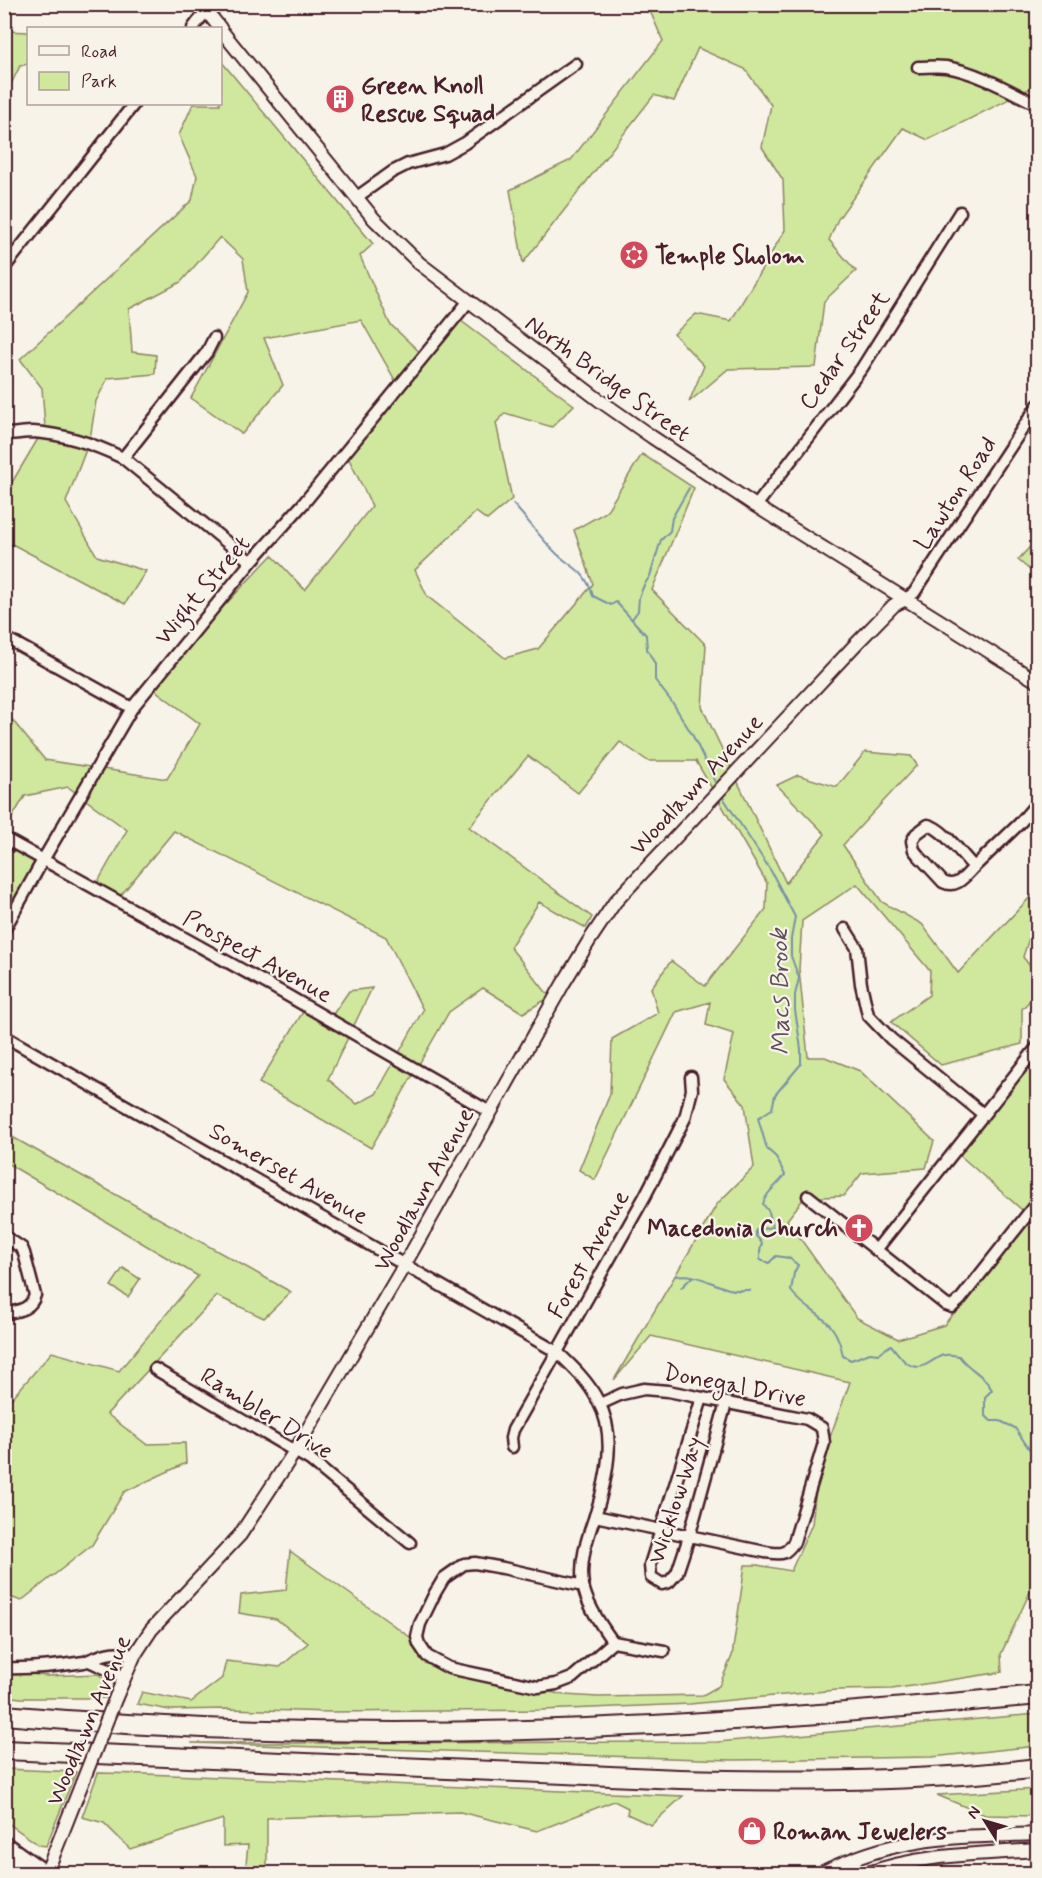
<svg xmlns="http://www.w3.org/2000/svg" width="1042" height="1878" font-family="Mynerve,sans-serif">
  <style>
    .built { fill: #ece0cb }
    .green { fill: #d0e89d; stroke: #8d8464; stroke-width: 1.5 }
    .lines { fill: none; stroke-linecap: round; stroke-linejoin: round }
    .stream { stroke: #7990a7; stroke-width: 2 }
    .minor-casing { stroke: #4a1f2b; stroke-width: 15 }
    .tertiary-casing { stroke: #4a1f2b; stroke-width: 16 }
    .trunk-casing { stroke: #4a1f2b; stroke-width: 21 }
    .motorway-casing { stroke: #4a1f2b; stroke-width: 22 }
    .minor { stroke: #f7f3e8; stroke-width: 10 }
    .tertiary { stroke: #f7f3e8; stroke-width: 12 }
    .trunk { stroke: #f7f3e8; stroke-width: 16 }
    .motorway { stroke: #f7f3e8; stroke-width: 18 }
    .tertiary-bridge-casing { stroke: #4a1f2b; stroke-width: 16; stroke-linecap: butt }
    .tertiary-bridge { stroke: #f7f3e8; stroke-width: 12 }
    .labels { text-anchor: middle; stroke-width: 4.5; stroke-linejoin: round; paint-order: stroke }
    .poi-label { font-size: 24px; font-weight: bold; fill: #4a1f2b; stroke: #f7f3e8; text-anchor: start }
    .street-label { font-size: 24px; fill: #4a1f2b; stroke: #f7f3e8 }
    .water-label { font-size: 26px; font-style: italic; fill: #5e4e5f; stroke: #f7f3e8 }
  </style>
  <rect width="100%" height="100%" fill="#f7f3e8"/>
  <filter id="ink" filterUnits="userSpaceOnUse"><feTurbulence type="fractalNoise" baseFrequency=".0167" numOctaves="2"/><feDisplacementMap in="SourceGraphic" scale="12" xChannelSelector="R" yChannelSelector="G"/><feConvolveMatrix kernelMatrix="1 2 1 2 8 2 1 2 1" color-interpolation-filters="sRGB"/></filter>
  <g filter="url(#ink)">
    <!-- built -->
    <polygon class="built" points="1037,1866 1037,1873 962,1873 995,1868"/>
    <!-- green -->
    <g class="green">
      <polygon points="716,4 763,11 766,4 1037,5 1037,91 1031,88 928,140 903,128 838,219 829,240 856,271 824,301 816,367 728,369 689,402 704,366 674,334 696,314 731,321 785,230 783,180 762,147 771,105 745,69 698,48 674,101 654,95 523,263 510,190 571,160 663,41 650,11 641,5"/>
      <polygon points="5,31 28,32 28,64 20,66 5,96"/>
      <polygon points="221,61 373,244 360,256 390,324 426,358 457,318 574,405 552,427 505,413 496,423 512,499 487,520 476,512 415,570 427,596 505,658 538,649 593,584 574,530 606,512 642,454 694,488 652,590 706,645 702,707 786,883 825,834 777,785 798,775 837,787 865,752 911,756 917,765 843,845 882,902 922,924 958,973 1037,890 1037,939 1029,938 1023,957 1037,975 1037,993 1022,1009 1022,1044 941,1065 891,1022 929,995 930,971 857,884 802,921 799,969 808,1057 825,1057 860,1071 934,1141 926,1168 862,1173 844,1196 804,1198 787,1220 857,1318 898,1339 944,1325 1029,1216 956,1152 1037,1050 1037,1588 1030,1592 1001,1654 1002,1672 892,1689 837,1690 690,1704 542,1710 331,1712 226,1709 170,1710 137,1704 142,1692 191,1702 222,1678 226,1661 280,1667 308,1643 276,1619 239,1613 241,1595 286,1590 290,1551 421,1645 446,1669 564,1695 598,1697 703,1695 719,1686 732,1656 745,1565 757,1565 791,1571 812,1524 818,1470 850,1382 651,1336 614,1380 717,1204 754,1167 745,1105 724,1079 734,1034 706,1025 710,1002 676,1012 595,1180 579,1170 610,1094 612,1039 658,1013 651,988 671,961 705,986 766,909 767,883 696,761 648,761 620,742 578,793 528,756 469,827 592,917 586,928 539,902 510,947 550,997 523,1013 483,988 449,1012 371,1148 259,1083 306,1007 329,1020 349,991 372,988 328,1079 357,1104 376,1094 423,1010 386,937 174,831 117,900 95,887 127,830 68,787 25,796 5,829 5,711 45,760 167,779 200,724 151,687 159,675 272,555 305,590 372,506 346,453 400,389 361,320 264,338 283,385 242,434 191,398 248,292 243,259 220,237 181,282 129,309 132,352 156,355 155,374 108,378 96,401 90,439 66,502 97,556 146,571 125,604 12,544 5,554 5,494 45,427 42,388 20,359 192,200 197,176 179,135 193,104 220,104"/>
      <polygon points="1037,539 1037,576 1018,560"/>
      <polygon points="5,835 47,859 5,929"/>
      <polygon points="5,1133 291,1292 264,1318 217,1296 107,1414 146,1444 185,1443 186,1463 124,1492 92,1545 21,1601 5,1595 5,1406 52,1352 119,1371 198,1276 5,1162"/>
      <polygon points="123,1268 140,1279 128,1297 111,1286"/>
      <path d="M5 1671 47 1676 98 1674C108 1681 107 1686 106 1698H21L5 1696Z"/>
      <polygon points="1037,1714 1037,1746 932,1757 733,1760 191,1743 718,1742"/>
      <polygon points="5,1769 76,1772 46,1846 39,1845 5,1821"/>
      <polygon points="98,1773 145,1774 683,1796 651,1825 627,1814 628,1808 614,1801 537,1831 460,1812 267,1818 267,1873 245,1874 248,1845 223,1846 223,1819 130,1849 104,1823 82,1817"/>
      <polygon points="1037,1789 1037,1816 985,1815 937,1795"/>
    </g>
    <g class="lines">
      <!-- stream -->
      <g class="stream">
        <path d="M513 504C528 520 541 539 557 554 575 570 585 570 593 596L611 605 616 602 646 635 647 649 655 664V680L674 705 693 736 716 784"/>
        <polyline points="632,619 638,611 639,597 644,585 650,576 661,540 670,531 672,518 689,488"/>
        <path d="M722 796 771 871 795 917 791 939V956L799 978 795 995V1010L801 1049V1064L775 1095 772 1109 758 1118 767 1149 776 1157 785 1175C778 1185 765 1193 763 1204L769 1212 773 1227 756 1230V1236L762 1243 760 1251V1260L769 1263 776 1256 789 1258 798 1265 794 1273 791 1291C813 1319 835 1313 843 1356L851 1360 870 1353 878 1354 891 1345C896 1351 902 1360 908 1364 921 1372 929 1362 939 1357 945 1353 953 1355 959 1356 969 1370 984 1374 992 1390L985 1397V1415L991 1421H1000L1015 1428 1038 1462"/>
        <path d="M676 1276C695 1272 711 1284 729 1289 736 1291 743 1290 749 1290"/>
        <polyline points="681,1288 692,1277"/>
      </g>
      <!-- minor casing -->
      <g class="minor-casing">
        <g id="minor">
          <polyline points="193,28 206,11"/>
          <path d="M918 67C927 67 937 66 946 67 977 72 1010 91 1038 105"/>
          <polyline points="357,197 392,172 408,164 445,154 465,143 576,64"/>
          <polyline points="4,268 134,104"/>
          <path d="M4 434C14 434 24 432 33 432 65 434 94 444 123 458L251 562"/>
          <polyline points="123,458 207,352 214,338"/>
          <polyline points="756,506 862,368 960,212"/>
          <polyline points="904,600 914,593 1038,405"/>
          <polyline points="4,637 132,708"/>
          <path d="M928 825C943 828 963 856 974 867 965 876 957 889 943 882L918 855 914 850 912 841 916 834Z"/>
          <polyline points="4,838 271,986 490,1112"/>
          <polyline points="974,867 1019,824 1038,802"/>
          <polyline points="845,929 857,948 861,984 868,1015 891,1039 983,1114"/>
          <polyline points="4,930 43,860 132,708 251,562 303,504 468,302"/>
          <path d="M4 1036 557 1352C572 1366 589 1382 598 1401 617 1435 607 1478 596 1513 588 1536 579 1560 583 1585 586 1603 602 1627 613 1642"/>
          <polyline points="808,1196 946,1305 952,1307 960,1300 1038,1201"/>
          <path d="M4 1236 22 1248 24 1253 35 1295C31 1310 17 1311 4 1314"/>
          <polyline points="876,1250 1038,1046"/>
          <polyline points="155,1369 310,1460 410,1543"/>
          <polyline points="702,1398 650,1565 651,1577 662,1584 669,1582 677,1573 689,1537 726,1403"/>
          <polyline points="512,1447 511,1438 513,1430 645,1196 685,1118 692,1090 691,1077"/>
          <path d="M595 1516 765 1552C782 1554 784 1556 794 1542L824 1443 822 1428 807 1419 668 1391 644 1389 622 1394 600 1404"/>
          <polyline points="583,1586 503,1568 475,1563 464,1564 444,1578 435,1593 420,1624 417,1637 419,1644 427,1656 449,1668 538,1687 556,1684 572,1678 613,1642"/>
          <polyline points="613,1642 664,1651"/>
          <polyline points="89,1661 124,1677"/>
          <path d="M4 1668C31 1669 58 1666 84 1662 89 1661 92 1658 97 1657 109 1652 122 1651 134 1656"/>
        </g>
      </g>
      <!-- tertiary casing -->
      <g class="tertiary-casing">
        <g id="tertiary">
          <polyline points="201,4 220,28"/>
          <polyline points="220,29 374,219 419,263 599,400 652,437 756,506 1038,682"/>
          <polyline points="116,1697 134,1656 151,1630 240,1535 295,1451 405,1264 563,984 589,941 615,902 856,644 894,605 904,600"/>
          <polyline points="46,1874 82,1783"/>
          <path d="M819 1874C850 1859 883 1847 917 1842 956 1835 997 1836 1038 1834"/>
          <path d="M865 1874C921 1854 979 1854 1038 1850"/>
        </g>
      </g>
      <!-- trunk casing -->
      <g class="trunk-casing">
        <g id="trunk">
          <polyline points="4,1845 45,1874"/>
          <polyline points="4,1861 20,1874"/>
        </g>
      </g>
      <!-- motorway casing -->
      <g class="motorway-casing">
        <g id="motorway">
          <path d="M4 1715C198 1732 392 1736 586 1728 737 1722 887 1709 1038 1695"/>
          <path d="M4 1750 679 1779C799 1782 919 1782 1038 1768"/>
        </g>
      </g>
      <!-- minor -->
      <use href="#minor" class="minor"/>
      <!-- tertiary -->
      <use href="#tertiary" class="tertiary"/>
      <!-- trunk -->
      <use href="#trunk" class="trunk"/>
      <!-- motorway -->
      <use href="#motorway" class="motorway"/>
      <!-- tertiary-bridge casing -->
      <g class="tertiary-bridge-casing">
        <polyline id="tertiary-bridge" points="82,1783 116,1697"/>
      </g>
      <!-- tertiary-bridge -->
      <use href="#tertiary-bridge" class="tertiary-bridge"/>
    </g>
  </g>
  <!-- icons -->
  <defs>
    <g id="building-disc" transform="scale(1.5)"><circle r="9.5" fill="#d1495b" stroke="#f7f3e8"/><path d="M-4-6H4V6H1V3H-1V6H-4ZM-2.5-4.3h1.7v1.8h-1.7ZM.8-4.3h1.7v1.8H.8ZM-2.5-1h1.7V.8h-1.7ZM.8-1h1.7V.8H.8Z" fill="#fff"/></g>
    <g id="synagogue-disc" transform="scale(1.5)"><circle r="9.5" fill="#d1495b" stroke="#f7f3e8"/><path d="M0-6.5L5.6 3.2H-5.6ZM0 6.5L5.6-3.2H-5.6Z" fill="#fff"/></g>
    <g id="church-disc" transform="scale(1.5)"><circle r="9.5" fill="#d1495b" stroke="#f7f3e8"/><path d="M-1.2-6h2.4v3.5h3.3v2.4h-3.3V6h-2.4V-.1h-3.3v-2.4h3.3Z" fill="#fff"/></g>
    <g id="shop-disc" transform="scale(1.5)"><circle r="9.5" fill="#d1495b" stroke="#f7f3e8"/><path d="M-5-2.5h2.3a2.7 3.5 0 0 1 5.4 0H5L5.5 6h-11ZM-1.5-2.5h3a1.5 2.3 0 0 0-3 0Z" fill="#fff"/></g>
  </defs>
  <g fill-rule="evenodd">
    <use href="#building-disc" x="340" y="99"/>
    <use href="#synagogue-disc" x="634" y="255"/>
    <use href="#church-disc" x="859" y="1228"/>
    <use href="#shop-disc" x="752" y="1831"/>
  </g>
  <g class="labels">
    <!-- poi labels -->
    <g class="poi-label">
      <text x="361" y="93">Green Knoll<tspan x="361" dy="28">Rescue Squad</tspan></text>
      <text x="655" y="263">Temple Sholom</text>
      <text x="838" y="1236" text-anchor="end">Macedonia Church</text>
      <text x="773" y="1839">Roman Jewelers</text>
    </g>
    <!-- street labels -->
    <g class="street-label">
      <text transform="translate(844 350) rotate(-55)" y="8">Cedar Street</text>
      <text transform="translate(608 378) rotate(36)" y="8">North Bridge Street</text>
      <text transform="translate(955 493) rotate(-57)" y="8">Lawton Road</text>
      <text transform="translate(202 590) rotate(-50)" y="8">Wight Street</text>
      <text transform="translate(696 784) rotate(-47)" y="8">Woodlawn Avenue</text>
      <text transform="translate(258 956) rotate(29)" y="8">Prospect Avenue</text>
      <text transform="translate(289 1173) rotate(30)" y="8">Somerset Avenue</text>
      <text transform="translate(423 1189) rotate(-61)" y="8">Woodlawn Avenue</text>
      <text transform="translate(588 1254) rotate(-61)" y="8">Forest Avenue</text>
      <text transform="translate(735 1385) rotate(11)" y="8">Donegal Drive</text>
      <text transform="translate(267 1413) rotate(32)" y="8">Rambler Drive</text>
      <text transform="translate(675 1500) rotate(-72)" y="8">Wicklow Way</text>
      <text transform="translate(88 1720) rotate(-67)" y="8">Woodlawn Avenue</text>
    </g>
    <!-- water labels -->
    <g class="water-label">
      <text transform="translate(779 992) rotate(-91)" y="9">Macs Brook</text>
    </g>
  </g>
  <!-- margin -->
  <rect width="1042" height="1878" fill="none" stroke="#f7f3e8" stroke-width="24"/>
  <rect x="12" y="12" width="1018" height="1854" fill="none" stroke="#4a1f2b" stroke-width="2" filter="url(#ink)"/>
  <!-- legend -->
  <rect x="27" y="27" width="195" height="78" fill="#f7f3e8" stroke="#b29e9c" stroke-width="1.5"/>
  <rect x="39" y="46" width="30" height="9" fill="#f7f3e8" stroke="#b29e9c" stroke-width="1.5"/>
  <text x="81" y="57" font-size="18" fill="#4a1f2b">Road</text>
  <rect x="39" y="72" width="30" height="18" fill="#d0e89d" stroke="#b29e9c" stroke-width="1.5"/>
  <text x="81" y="87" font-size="18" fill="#4a1f2b">Park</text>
  <!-- north arrow -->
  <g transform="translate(985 1821) rotate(307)" stroke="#f7f3e8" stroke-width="4.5" paint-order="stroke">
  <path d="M0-4.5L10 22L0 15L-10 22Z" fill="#4a1f2b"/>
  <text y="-9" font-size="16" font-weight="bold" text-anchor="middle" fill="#4a1f2b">N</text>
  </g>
</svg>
